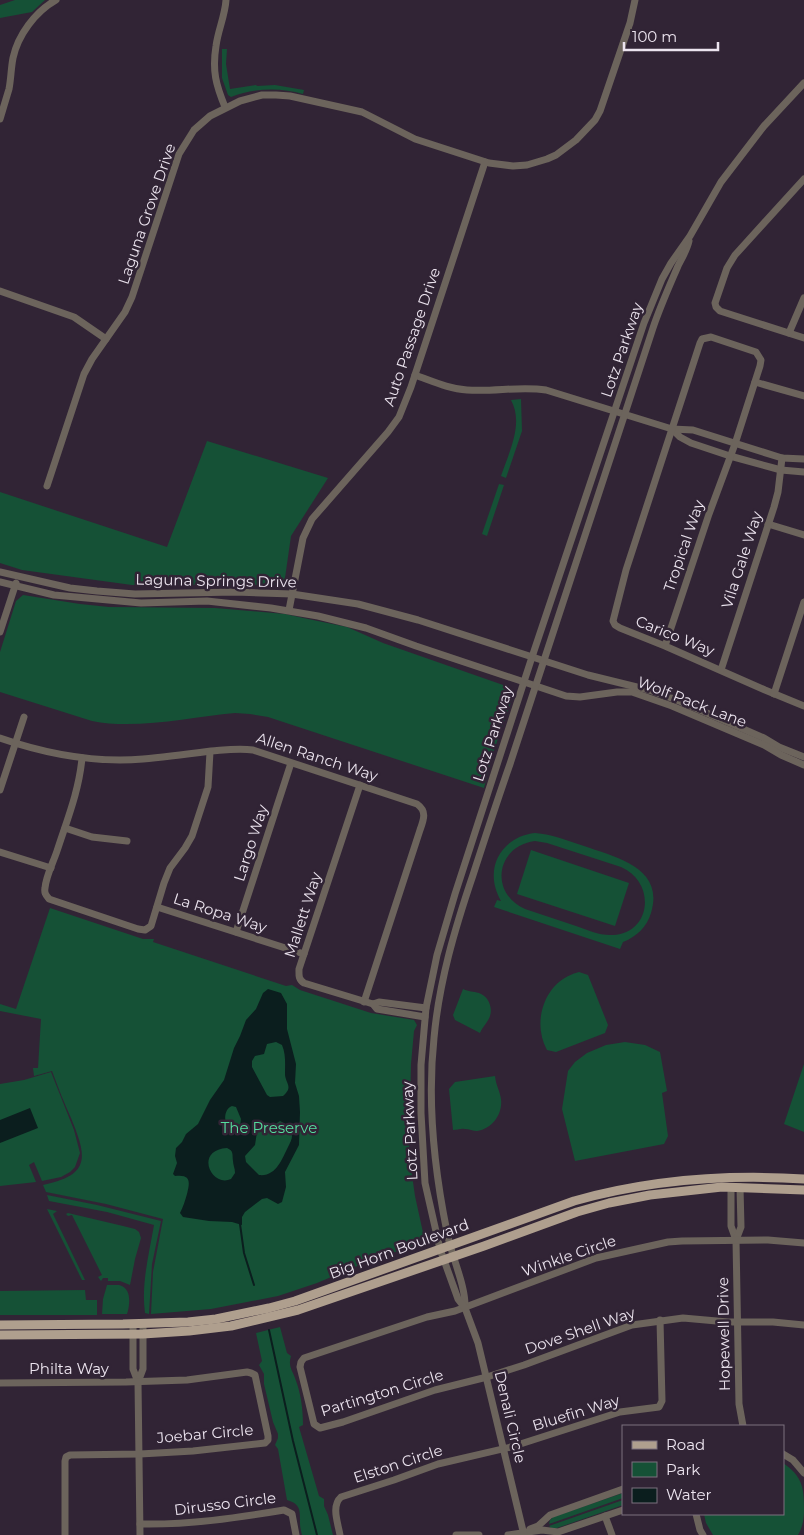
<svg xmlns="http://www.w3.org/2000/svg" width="804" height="1535" font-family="Montserrat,sans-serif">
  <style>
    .green { fill: #155136; fill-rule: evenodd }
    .water { fill: #0b1e1e; fill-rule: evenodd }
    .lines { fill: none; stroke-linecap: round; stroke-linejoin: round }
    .stream { stroke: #0b1e1e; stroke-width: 2 }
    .minor { stroke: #6c645c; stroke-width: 7 }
    .major { stroke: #af9f8e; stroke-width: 9 }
    .labels { text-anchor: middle; stroke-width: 5; stroke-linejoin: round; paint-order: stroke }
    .street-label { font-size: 15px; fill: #ece4ef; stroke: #312435 }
    .park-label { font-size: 15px; fill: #55df9f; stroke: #312435 }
  </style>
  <rect width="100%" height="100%" fill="#312435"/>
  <!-- green -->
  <g class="green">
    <polygon points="15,0 45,0 32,12 0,18 0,5"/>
    <path d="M222 49H227L226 64 230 89 256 85 257 86 275 85 304 90 303 94C280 87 254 88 231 97L228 95 222 78Z"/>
    <path d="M521 399 522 431 506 478 501 476C509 452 524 424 511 400Z"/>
    <polygon points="207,441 328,478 291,536 284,585 132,585 22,570 0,563 0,492 167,547"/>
    <polygon points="499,484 504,485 487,536 482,534"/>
    <path d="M23 595 80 604 109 607 215 608 285 614 308 619 347 627 383 643 506 686C512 689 513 693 512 699L492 756 484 788 268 717 250 714 235 713C191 717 136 730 92 721L0 692V652L16 601Z"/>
    <path d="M535 833C552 834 568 841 584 846 615 857 665 867 651 913 647 927 636 937 623 942L620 949 494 907 497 900 501 901C483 870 500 837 535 833ZM535 841 547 843 621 867C656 882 652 933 613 935 600 936 588 930 576 926 559 920 542 915 525 909 489 893 496 846 535 841Z"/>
    <polygon points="531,850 629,883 615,926 517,894"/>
    <path d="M50 908 143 939H154L153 942 286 986 292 985 300 990 371 1013 414 1020 417 1025 414 1031 411 1064 409 1154 415 1196 424 1237 423 1242 362 1264 317 1283 278 1296 211 1309 151 1314 153 1272 163 1219 106 1204 46 1192 43 1185C91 1175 87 1157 71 1118 64 1103 58 1087 52 1071L34 1076 33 1068H38L41 1019 0 1011V1004L16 1009Z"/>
    <path d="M579 972 588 975 608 1025 605 1033 556 1052 547 1050C531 1021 545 980 579 972Z"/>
    <path d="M463 989C469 992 473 991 479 993 488 996 493 1007 490 1016 488 1022 483 1026 480 1033L455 1020 453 1015Z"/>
    <polygon points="625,1042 645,1045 660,1052 667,1091 662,1093 668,1136 664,1144 575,1161 562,1109 568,1071 575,1062 587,1053 606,1045"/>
    <polygon points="804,1064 804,1132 784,1124"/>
    <polygon points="51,1072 74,1130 80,1153 75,1167 70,1172 61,1177 42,1181 34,1162 29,1165 36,1182 0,1186 0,1084 24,1080"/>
    <path d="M495 1076C496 1086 500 1091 501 1099 503 1114 492 1129 477 1131 473 1131 469 1129 465 1129 461 1128 457 1130 453 1130L449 1089 455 1082Z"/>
    <path d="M47 1195 97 1205 161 1221 152 1264 149 1314 145 1313C141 1284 149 1254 154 1225L107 1212 49 1201Z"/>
    <polygon points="47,1209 57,1211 53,1214 85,1280 82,1280"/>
    <polygon points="68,1213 123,1226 135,1229 139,1232 141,1238 135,1259 130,1285 120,1281 108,1281 108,1278 103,1278 101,1281 98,1277 102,1275 72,1215 68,1216 66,1214"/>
    <path d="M107 1285C111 1285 115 1285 119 1285 132 1288 130 1305 127 1314H102L103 1299Z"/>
    <polygon points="85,1290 86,1300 97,1300 97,1315 0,1315 0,1291"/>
    <path d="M280 1327 287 1353 291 1356C288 1366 292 1370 295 1378 301 1393 303 1410 303 1425L299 1427 319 1496 324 1499V1506L328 1515 333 1535H302C301 1531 300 1527 300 1523 300 1511 301 1504 287 1500L278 1449 275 1445 278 1438V1434L273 1422 264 1384V1374L259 1365 262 1361 256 1333Z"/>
    <path d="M783 1463C802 1476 804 1487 804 1508 804 1519 803 1526 798 1535H713L706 1523 704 1514H783Z"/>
    <polygon points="623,1493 623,1498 549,1524 550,1520 553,1517"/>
    <polygon points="623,1500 623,1505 557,1528 551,1528 549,1526"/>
  </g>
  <!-- water -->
  <g class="water">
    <path d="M268 989 281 993 287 1004V1029L296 1064 295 1083 299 1096 300 1112 299 1145 285 1172 286 1187 282 1202 278 1204 267 1198 262 1199 245 1212 242 1217V1225L232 1222 209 1221 183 1217 180 1213C183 1207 185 1201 187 1194 190 1182 191 1174 175 1176L173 1174 177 1163 175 1156 176 1148 182 1142 186 1134 198 1124 210 1100 224 1080 234 1048 240 1036 246 1020 256 1009 263 993ZM276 1042 282 1045C286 1055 285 1063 285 1074 285 1083 294 1087 283 1096L270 1097 267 1095 252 1067V1061L255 1056 264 1054 267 1044ZM232 1106 236 1107 241 1119 240 1127 235 1132C223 1131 222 1109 232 1106ZM280 1121C285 1123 292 1130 292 1136 292 1139 290 1143 288 1147 282 1159 276 1177 259 1175L246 1162 245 1156 255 1145 257 1132 261 1130 273 1128 277 1123ZM227 1148C234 1151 232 1154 233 1161 233 1165 235 1168 235 1173L231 1179C211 1188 194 1150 227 1148Z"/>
    <polygon points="30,1108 38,1128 0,1143 0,1120"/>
  </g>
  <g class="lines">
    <!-- stream -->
    <g class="stream">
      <polyline points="240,1224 244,1253 254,1285"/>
      <polyline points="269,1330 293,1441 317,1535"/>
    </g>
    <!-- minor -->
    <g class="minor">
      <path d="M225 107C216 85 212 71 216 46 218 30 225 16 226 0"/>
      <path d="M0 119C3 109 6 99 9 89 11 79 11 68 13 58 18 35 35 12 56 0"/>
      <polyline points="804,179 735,255 727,268 715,303 716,307 720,311 804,338"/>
      <polyline points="0,291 74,317 106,339"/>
      <polyline points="789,333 804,298"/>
      <path d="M415 375C432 381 449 389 467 390 494 392 520 386 546 390L672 429 693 430 782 458 804 459"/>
      <polyline points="755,382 804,396"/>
      <polyline points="672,429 680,437 691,443 730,456 781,470 804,472"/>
      <polyline points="47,486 84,374 92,359 125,312 132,297 179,154 194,130 210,116 240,101 262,95 276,95 290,96 362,112 415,139 489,163 513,166 527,165 547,159 556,155 576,140 595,120 600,111 630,23 635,0"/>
      <polyline points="768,524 804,535"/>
      <polyline points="0,572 70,588 97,591 135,594 235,592 292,594 358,604 418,620 588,675 649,690 677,700 764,738 779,747 804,757"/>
      <polyline points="0,582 54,595 141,603 207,601 271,608 318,616 366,628 416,646 566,696 580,697 617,692 632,692 672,706 764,745 781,755 804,765"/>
      <polyline points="289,610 303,538 312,519 388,432 399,417 411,387 485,162"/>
      <polyline points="0,632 16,583"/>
      <polyline points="665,646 709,514 735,444 760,366 761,360 756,352 711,337 702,339 700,343 626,570 613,621 615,625 620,628 665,646 765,690 804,706"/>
      <polyline points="721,670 774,507 778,492 782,458"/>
      <polyline points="774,694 804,602"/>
      <path d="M0 738C46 754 94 763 143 759 165 757 188 754 211 751 225 750 238 748 253 750L417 804C427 811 424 819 420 830L364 1002"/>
      <path d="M82 758C79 791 67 820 57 851 53 863 46 876 45 888 44 893 46 895 49 899L138 929 145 930 151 926 164 883 170 868 185 848 192 836 208 787 210 752"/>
      <path d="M360 785 299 969C299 975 298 979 304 983L373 1004 379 1002 426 1008"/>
      <polyline points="0,790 24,717"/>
      <polyline points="65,828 92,837 127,841"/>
      <polyline points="0,852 51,868"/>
      <polyline points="157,907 304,954"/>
      <polyline points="236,932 291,763"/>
      <polyline points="373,1004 377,1009 425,1017"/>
      <polyline points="731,1187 731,1226 736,1240 739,1404 743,1426"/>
      <polyline points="736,1240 741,1227 740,1187"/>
      <polyline points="804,1243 768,1240 682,1241 668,1242 596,1258 455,1311 427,1317 304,1358 301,1362 300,1367 314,1424 320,1428 343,1422 435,1390 487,1377 524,1365 632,1325 683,1318 728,1322 773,1322 804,1325"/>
      <path d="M465 1308C466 1285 451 1256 447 1232 434 1168 427 1103 434 1038 439 982 455 928 473 875 485 838 497 801 510 764 559 619 604 473 653 328 660 307 669 287 678 266 682 258 687 250 689 241"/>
      <polyline points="133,1324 133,1369 138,1382 140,1535"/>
      <polyline points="138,1382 143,1369 143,1324"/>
      <polyline points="0,1383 126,1382 187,1380 247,1372 251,1373 255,1375 268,1436 268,1440 265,1443 193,1451 140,1454 70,1455 66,1457 65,1461 65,1535"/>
      <polyline points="783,1454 793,1460 804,1473"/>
      <polyline points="696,1514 700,1530 703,1535"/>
      <polyline points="605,1516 612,1535"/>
      <path d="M140 1524C189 1525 236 1518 284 1510L292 1514 296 1535"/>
      <polyline points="530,1529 538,1526 550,1515 623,1489"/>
      <path d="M340 1535C338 1523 331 1506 341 1497L394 1480 438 1464 511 1447 620 1412 659 1407 662 1401 660 1320"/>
      <polyline points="456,1535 479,1535"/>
      <polyline points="508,1535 542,1530 558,1532 623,1510"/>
      <polyline points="524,1535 478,1343 465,1308 458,1299 440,1249 425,1183 421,1113 421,1065 426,1008 437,955 455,894 532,657 644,323 662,279 671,263 690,236 721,182 764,126 804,83"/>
    </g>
    <!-- major -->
    <g class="major">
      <path d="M0 1325 123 1324 188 1322 216 1319 269 1308 295 1301 574 1201C649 1180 726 1174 804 1179"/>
      <polyline points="0,1335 143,1334 189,1331 231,1326 298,1310 484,1246 577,1212 609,1203 650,1195 722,1187 804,1190"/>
    </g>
  </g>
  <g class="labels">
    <!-- street labels -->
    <g class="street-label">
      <text transform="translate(147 214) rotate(-71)" y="5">Laguna Grove Drive</text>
      <text transform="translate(412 337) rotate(-71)" y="5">Auto Passage Drive</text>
      <text transform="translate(622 350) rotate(-71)" y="5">Lotz Parkway</text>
      <text transform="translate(684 546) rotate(-71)" y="5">Tropical Way</text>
      <text transform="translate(742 560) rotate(-72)" y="5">Vila Gale Way</text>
      <text transform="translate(216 581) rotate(1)" y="5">Laguna Springs Drive</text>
      <text transform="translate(675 636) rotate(22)" y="5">Carico Way</text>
      <text transform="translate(692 702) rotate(21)" y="5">Wolf Pack Lane</text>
      <text transform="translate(493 734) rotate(-72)" y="5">Lotz Parkway</text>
      <text transform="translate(317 757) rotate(18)" y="5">Allen Ranch Way</text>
      <text transform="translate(251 843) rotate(-72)" y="5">Largo Way</text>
      <text transform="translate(220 913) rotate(18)" y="5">La Ropa Way</text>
      <text transform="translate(303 915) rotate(-72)" y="5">Mallett Way</text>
      <text transform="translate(410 1131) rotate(-93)" y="5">Lotz Parkway</text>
      <text transform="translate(399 1249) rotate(-20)" y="5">Big Horn Boulevard</text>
      <text transform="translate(569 1256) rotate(-19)" y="5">Winkle Circle</text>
      <text transform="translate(580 1331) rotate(-19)" y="5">Dove Shell Way</text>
      <text transform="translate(724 1334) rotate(-91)" y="5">Hopewell Drive</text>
      <text x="69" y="1374">Philta Way</text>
      <text transform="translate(382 1393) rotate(-17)" y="5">Partington Circle</text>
      <text transform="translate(576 1413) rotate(-17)" y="5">Bluefin Way</text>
      <text transform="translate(510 1417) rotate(77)" y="5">Denali Circle</text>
      <text transform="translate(205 1434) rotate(-5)" y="5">Joebar Circle</text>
      <text transform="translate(398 1464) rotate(-18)" y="5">Elston Circle</text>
      <text transform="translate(225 1504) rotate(-7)" y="5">Dirusso Circle</text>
    </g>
    <!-- park labels -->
    <g class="park-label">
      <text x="269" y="1133">The Preserve</text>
    </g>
  </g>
  <!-- legend -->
  <rect x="622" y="1425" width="162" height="90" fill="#312435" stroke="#7c717f"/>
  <rect x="632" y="1441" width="25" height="8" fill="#af9f8e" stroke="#7c717f"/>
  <text x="666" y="1450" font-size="15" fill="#ece4ef">Road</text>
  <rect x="632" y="1462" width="25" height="15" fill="#155136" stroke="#7c717f"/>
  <text x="666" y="1475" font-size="15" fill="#ece4ef">Park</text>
  <rect x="632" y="1488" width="25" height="15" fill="#0b1e1e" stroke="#7c717f"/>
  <text x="666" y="1500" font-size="15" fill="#ece4ef">Water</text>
  <!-- scale -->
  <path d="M624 42v8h94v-8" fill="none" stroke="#ece4ef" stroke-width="2.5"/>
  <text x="632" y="42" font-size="15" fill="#ece4ef" stroke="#312435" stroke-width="4" paint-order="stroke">100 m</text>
</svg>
